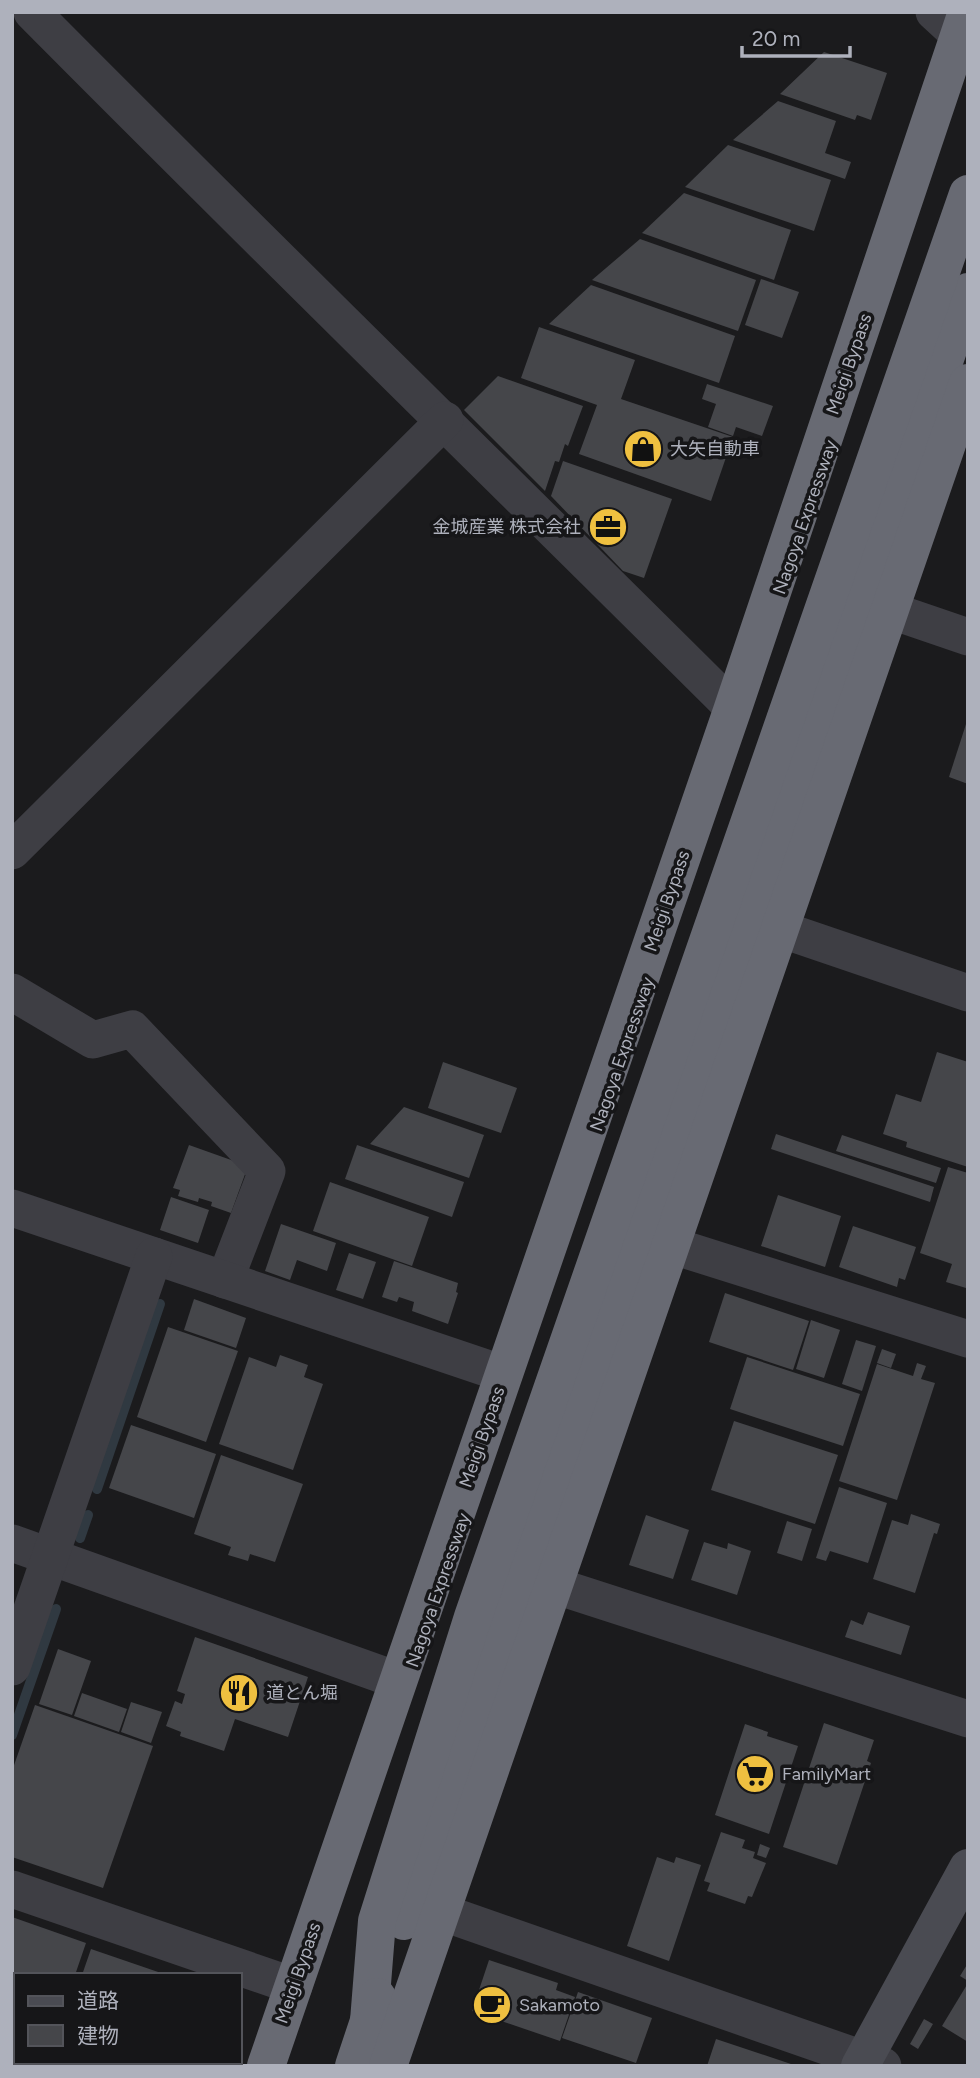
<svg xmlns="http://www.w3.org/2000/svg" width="980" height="2078" font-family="Figtree,'Noto Sans JP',sans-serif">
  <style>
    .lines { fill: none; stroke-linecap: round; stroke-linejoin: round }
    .stream { stroke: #303941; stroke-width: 10 }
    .building { fill: #45464a }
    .street { stroke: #3e3e44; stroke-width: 37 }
    .secondary { stroke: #4a4b52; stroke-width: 38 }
    .highway { stroke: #686a73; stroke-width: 38 }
    .labels { text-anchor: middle; stroke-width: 7; stroke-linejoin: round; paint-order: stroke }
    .street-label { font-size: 18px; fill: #aeb1bc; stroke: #161618 }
    .poi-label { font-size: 18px; fill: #aeb1bc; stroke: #161618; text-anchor: start }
  </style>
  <rect width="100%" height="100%" fill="#1b1b1d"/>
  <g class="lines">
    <!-- stream -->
    <g class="stream">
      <polyline points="97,1489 160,1304"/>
      <polyline points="80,1538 88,1515"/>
      <polyline points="12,1735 56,1609"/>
    </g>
  </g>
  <!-- building -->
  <g class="building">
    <polygon points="824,52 887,73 871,120 857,115 855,120 780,94"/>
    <polygon points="778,101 836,121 825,153 851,162 845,179 733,140"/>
    <polygon points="728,145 831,180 814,231 685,187"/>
    <polygon points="684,193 791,230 774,280 642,233"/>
    <polygon points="640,239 756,280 738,331 592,280"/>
    <polygon points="761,279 799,292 782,338 745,325"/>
    <polygon points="591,285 735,336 719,383 549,324"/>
    <polygon points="539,327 635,360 621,399 733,437 711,501 579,454 597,405 521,378"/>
    <polygon points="498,376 583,406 568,446 565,444 559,462 555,461 545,491 464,410"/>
    <polygon points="707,384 773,406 762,436 736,427 733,436 708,427 716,404 702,399"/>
    <polygon points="563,461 672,499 644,578 623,571 551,496"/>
    <polygon points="967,721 968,721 968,784 949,777"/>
    <polygon points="937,1052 968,1062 968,1167 906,1147 907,1142 883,1134 896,1094 921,1102"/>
    <polygon points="443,1062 517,1088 501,1133 428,1108"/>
    <polygon points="404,1107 484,1135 469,1178 370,1144"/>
    <polygon points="776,1134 934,1187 930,1202 771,1149"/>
    <polygon points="842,1135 941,1168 936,1183 836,1151"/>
    <polygon points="189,1145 248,1166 231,1213 211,1206 212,1202 199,1198 198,1202 178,1196 180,1190 173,1188"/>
    <polygon points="357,1145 464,1182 452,1217 345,1179"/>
    <polygon points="948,1167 968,1173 966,1288 946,1282 952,1264 920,1253"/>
    <polygon points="330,1182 429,1217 412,1266 313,1231"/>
    <polygon points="778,1195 841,1216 825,1267 761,1246"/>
    <polygon points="171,1197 209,1210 198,1243 160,1230"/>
    <polygon points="281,1224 336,1243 327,1271 297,1260 290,1280 265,1271"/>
    <polygon points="853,1226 916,1247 905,1280 899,1278 897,1287 839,1267"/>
    <polygon points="349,1253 376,1262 363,1299 336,1290"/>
    <polygon points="394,1261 458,1283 456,1292 458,1293 448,1324 412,1311 414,1302 399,1297 397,1302 382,1297"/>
    <polygon points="725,1293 809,1321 793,1370 709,1342"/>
    <polygon points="194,1299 246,1318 236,1348 184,1330"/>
    <polygon points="811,1320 840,1330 824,1378 796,1369"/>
    <polygon points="168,1327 238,1351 206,1442 137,1417"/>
    <polygon points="856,1340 876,1346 862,1391 842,1384"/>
    <polygon points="882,1349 896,1354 891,1368 877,1363"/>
    <polygon points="280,1355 308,1365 304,1377 323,1384 293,1470 219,1444 249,1357 276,1367"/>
    <polygon points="747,1357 860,1394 843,1446 730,1409"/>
    <polygon points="917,1363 926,1366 921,1379 935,1383 897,1500 839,1481 877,1364 913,1376"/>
    <polygon points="734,1421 838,1455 815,1524 711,1490"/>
    <polygon points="131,1425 216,1454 194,1518 109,1488"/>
    <polygon points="221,1455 303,1484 275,1562 250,1554 248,1561 228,1555 231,1547 194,1534"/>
    <polygon points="839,1487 887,1503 868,1563 830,1551 826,1561 816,1558"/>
    <polygon points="911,1514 940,1524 937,1534 934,1533 915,1593 873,1579 892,1520 908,1525"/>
    <polygon points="646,1515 689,1530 673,1579 629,1565"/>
    <polygon points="787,1521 812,1529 802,1561 777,1553"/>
    <polygon points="704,1542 727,1549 728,1543 751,1551 737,1595 691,1580"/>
    <polygon points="868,1612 910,1626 901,1655 845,1637 851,1620 863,1625"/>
    <polygon points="195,1637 308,1677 288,1737 235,1719 224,1751 180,1736 181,1732 166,1726 175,1701 182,1704 185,1694 177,1691"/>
    <polygon points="58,1649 91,1661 72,1715 39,1704"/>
    <polygon points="82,1693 127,1709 119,1732 74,1716"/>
    <polygon points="131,1702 162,1712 151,1743 121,1732"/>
    <polygon points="35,1705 153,1746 103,1888 12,1857 12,1771"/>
    <polygon points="824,1723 874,1740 867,1761 871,1763 837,1865 783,1847"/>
    <polygon points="745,1724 768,1732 767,1736 798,1746 769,1834 715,1815"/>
    <polygon points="721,1832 745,1840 742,1848 755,1852 753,1858 766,1863 752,1897 748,1896 745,1904 707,1891 710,1883 704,1881"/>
    <polygon points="760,1844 770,1848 766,1858 757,1855"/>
    <polygon points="657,1857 674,1863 676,1857 701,1865 669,1961 627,1946"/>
    <polygon points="12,1917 86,1943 75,1975 16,1975 16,2062 44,2062 43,2066 12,2066"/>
    <polygon points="91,1949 164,1974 164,1975 82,1975"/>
    <polygon points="489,1960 558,1983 556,1990 575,1997 560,2041 472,2011"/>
    <polygon points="968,1963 968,1981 960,1976"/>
    <polygon points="968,1983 968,2042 942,2026"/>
    <polygon points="578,1992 652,2018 636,2063 562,2038"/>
    <polygon points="924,2019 933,2024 918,2049 910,2044"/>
    <polygon points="716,2039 794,2065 794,2066 707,2066"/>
    <polygon points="52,2062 154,2062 153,2066 51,2066"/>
  </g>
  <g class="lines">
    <!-- street -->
    <g class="street">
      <path d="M32 12C264 246 500 476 733 708"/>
      <polyline points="934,12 959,35"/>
      <polyline points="889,610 968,637"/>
      <polyline points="12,851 445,420"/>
      <polyline points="780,929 968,993"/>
      <polyline points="12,992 93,1040 132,1029 267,1171 225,1280"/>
      <polyline points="12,1208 504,1374"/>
      <polyline points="670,1245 968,1339"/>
      <polyline points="12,1543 397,1680"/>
      <polyline points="553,1585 968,1719"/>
      <polyline points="12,1667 154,1256"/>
      <polyline points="12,1889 294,1986"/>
      <polyline points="441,1912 883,2066"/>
    </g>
    <!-- secondary -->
    <polyline class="secondary" points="860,2066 968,1868"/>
    <!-- highway -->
    <g class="highway">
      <polyline points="404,1921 968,292"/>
      <polyline points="369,2021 377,1921 473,1617 968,194"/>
      <polyline points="266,2066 733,708 967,12"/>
      <polyline points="354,2066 377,1997"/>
      <polyline points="388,2066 968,383"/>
    </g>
  </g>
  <!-- icons -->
  <defs>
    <g id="shop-disc" transform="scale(2.0125)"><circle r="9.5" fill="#efc040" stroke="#161618"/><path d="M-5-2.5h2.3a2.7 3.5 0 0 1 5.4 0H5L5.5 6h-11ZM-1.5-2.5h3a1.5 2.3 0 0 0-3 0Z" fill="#111"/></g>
    <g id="office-disc" transform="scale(2.0125)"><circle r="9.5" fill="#efc040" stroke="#161618"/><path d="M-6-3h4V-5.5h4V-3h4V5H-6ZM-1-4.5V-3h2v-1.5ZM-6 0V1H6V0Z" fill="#111"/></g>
    <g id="restaurant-disc" transform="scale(2.0125)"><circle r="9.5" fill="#efc040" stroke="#161618"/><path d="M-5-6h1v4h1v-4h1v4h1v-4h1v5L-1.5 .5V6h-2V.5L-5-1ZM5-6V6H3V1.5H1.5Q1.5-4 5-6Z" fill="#111"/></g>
    <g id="supermarket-disc" transform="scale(2.0125)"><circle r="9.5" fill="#efc040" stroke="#161618"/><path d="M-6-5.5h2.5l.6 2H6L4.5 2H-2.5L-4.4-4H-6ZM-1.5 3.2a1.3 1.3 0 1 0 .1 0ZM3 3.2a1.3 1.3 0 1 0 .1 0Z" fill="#111"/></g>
    <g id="cafe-disc" transform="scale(2.0125)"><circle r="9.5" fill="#efc040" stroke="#161618"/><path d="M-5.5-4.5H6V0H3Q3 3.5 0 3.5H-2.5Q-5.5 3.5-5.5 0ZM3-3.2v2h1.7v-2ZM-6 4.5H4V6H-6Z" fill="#111"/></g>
  </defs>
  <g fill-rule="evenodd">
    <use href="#shop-disc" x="643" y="449"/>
    <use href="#office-disc" x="608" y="527"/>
    <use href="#restaurant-disc" x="239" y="1693"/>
    <use href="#supermarket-disc" x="755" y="1774"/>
    <use href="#cafe-disc" x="492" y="2005"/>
  </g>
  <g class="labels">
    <!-- street labels -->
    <g class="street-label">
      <text transform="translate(849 364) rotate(-71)" y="6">Meigi Bypass</text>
      <text transform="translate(805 517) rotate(-71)" y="6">Nagoya Expressway</text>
      <text transform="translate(667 901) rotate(-71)" y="6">Meigi Bypass</text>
      <text transform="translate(622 1054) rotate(-71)" y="6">Nagoya Expressway</text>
      <text transform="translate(482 1437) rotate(-71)" y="6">Meigi Bypass</text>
      <text transform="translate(438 1590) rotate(-71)" y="6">Nagoya Expressway</text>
      <text transform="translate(298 1973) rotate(-71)" y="6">Meigi Bypass</text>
    </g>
    <!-- poi labels -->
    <g class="poi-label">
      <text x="670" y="455">大矢自動車</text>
      <text x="581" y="533" text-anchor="end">金城産業 株式会社</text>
      <text x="266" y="1699">道とん堀</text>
      <text x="782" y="1780">FamilyMart</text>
      <text x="519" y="2011">Sakamoto</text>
    </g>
  </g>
  <!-- border -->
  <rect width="980" height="2078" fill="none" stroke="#aeb1bc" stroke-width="28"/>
  <!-- legend -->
  <rect x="14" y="1973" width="228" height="91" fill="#161618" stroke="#53545a" stroke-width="2"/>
  <rect x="28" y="1996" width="35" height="10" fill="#4a4b52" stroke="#53545a" stroke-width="2"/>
  <text x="77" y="2008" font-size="21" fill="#aeb1bc">道路</text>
  <rect x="28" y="2025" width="35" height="21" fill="#45464a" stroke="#53545a" stroke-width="2"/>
  <text x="77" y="2043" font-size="21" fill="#aeb1bc">建物</text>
  <!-- scale -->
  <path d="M742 46v10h108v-10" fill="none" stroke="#aeb1bc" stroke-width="3.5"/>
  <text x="752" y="46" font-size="21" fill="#aeb1bc" stroke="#161618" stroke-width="5" paint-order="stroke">20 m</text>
</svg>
